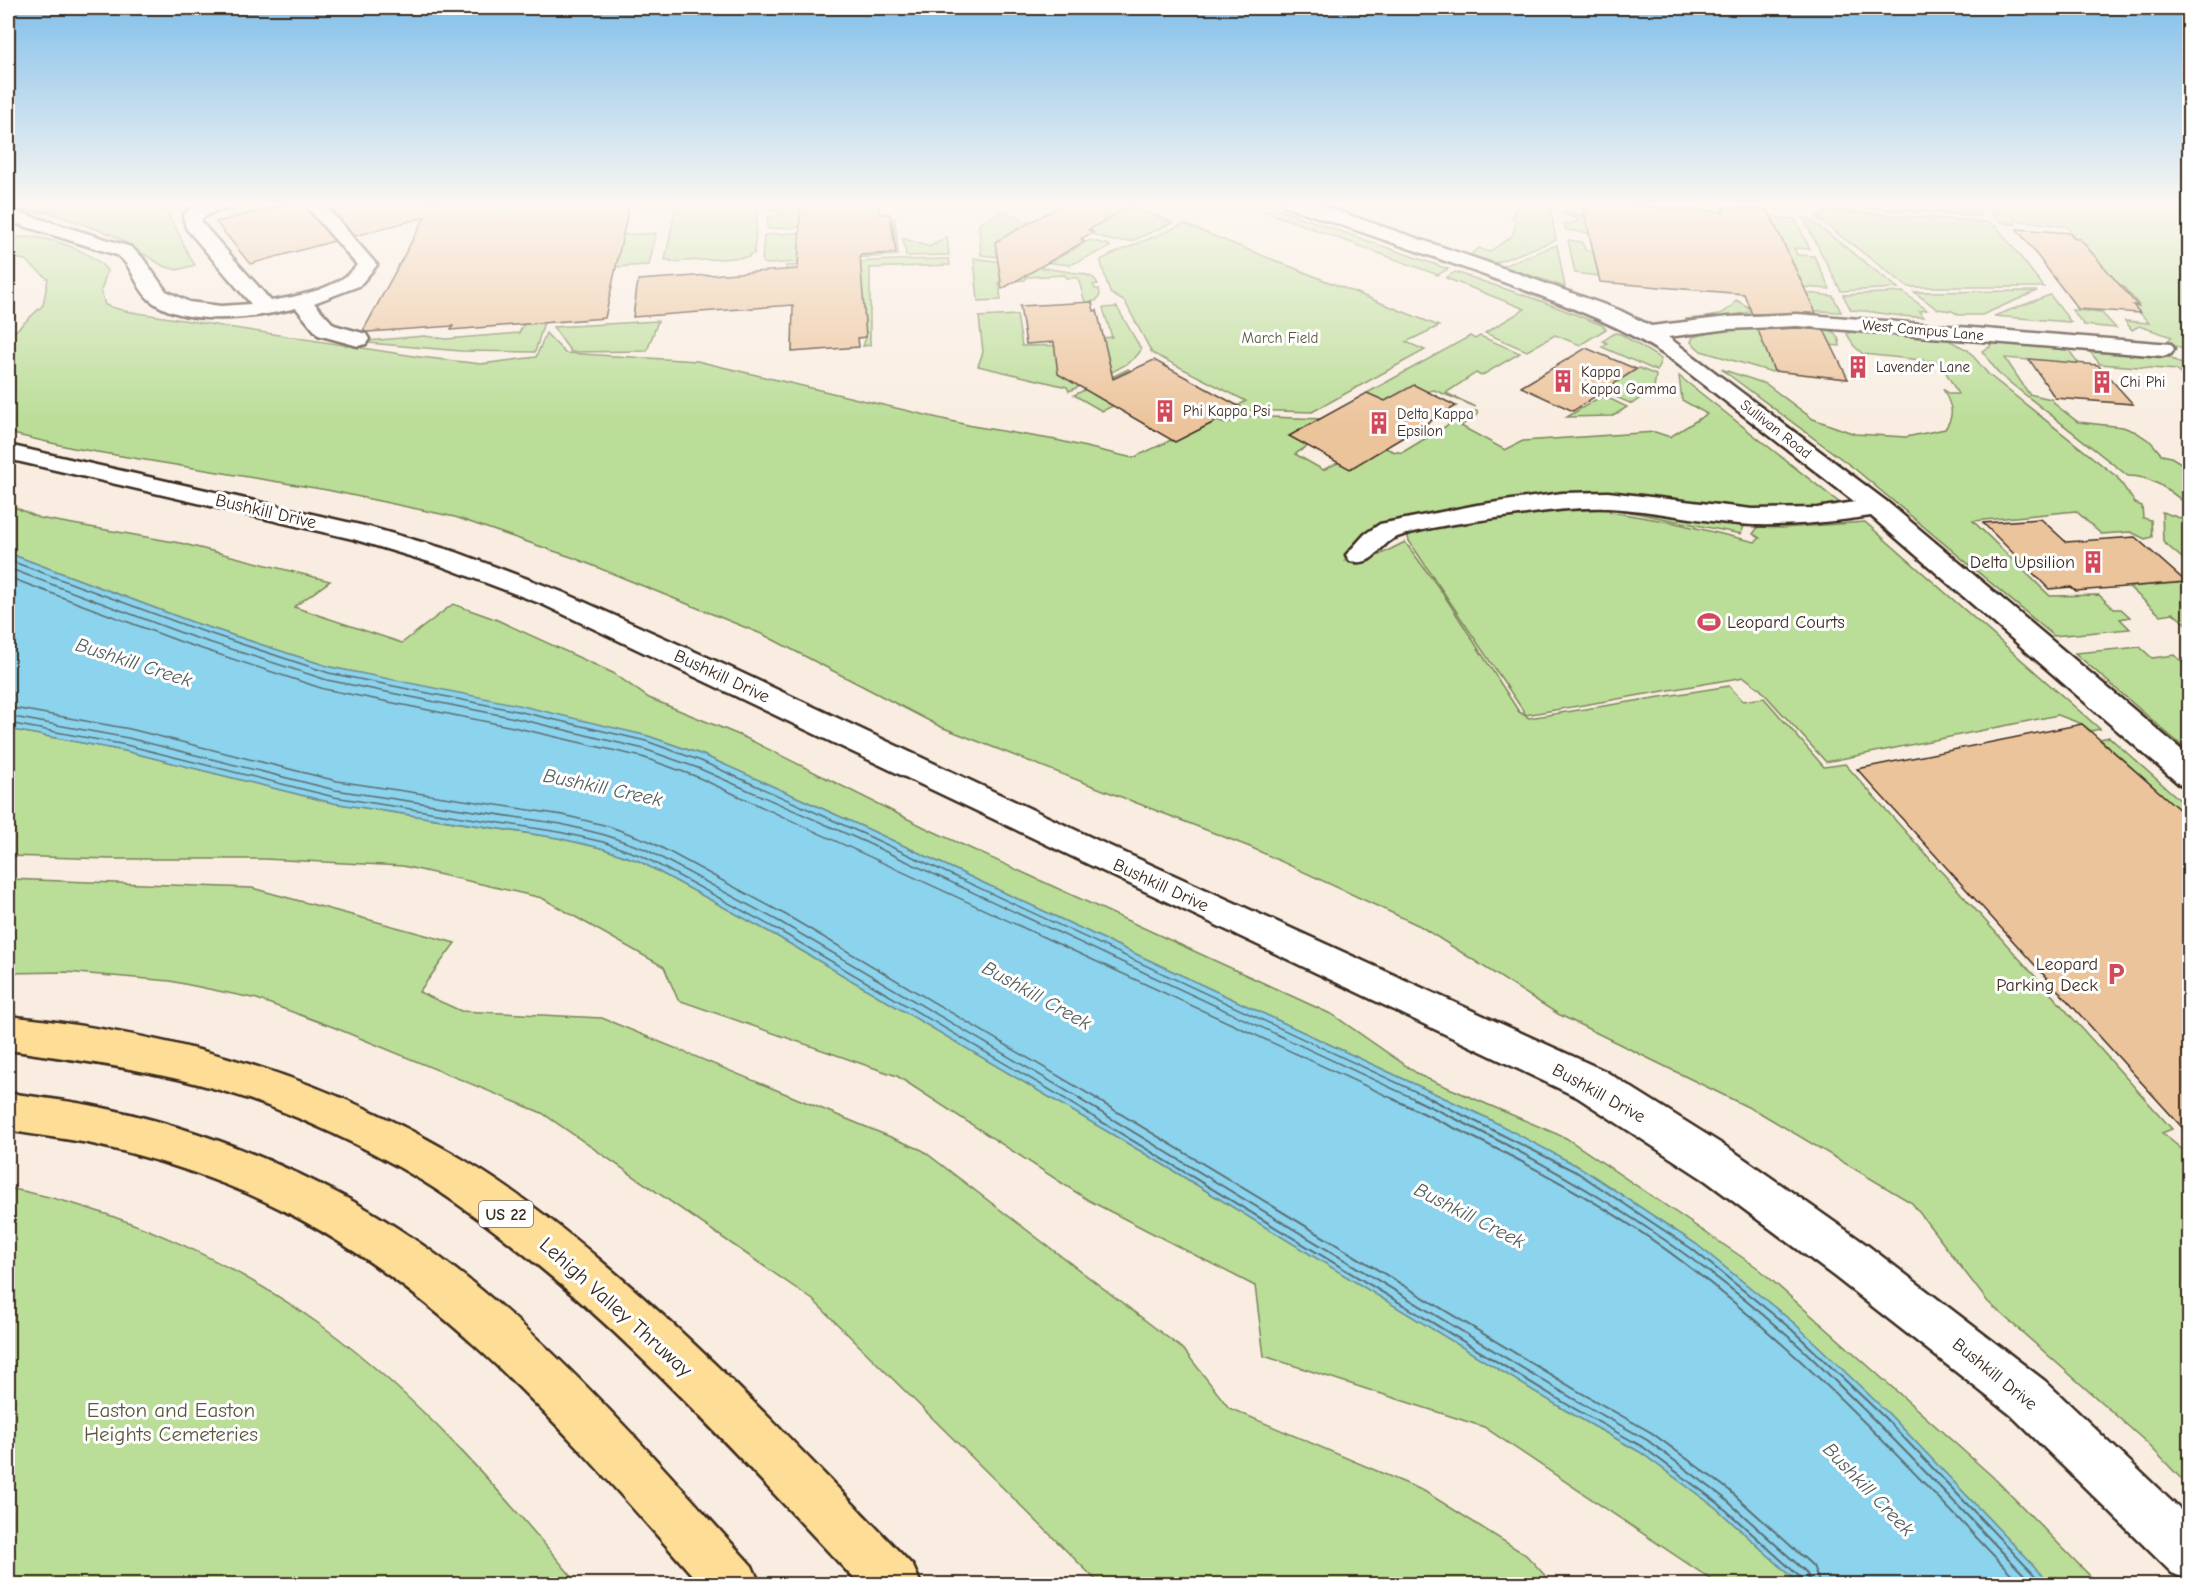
<svg xmlns="http://www.w3.org/2000/svg" width="2197" height="1592" font-family="'Comic Neue',sans-serif">
  <style>
    .green { fill: #badd97; stroke: #7a845a; stroke-width: 1.5 }
    .water { fill: #8cd3ed; stroke: #6c8f9a; stroke-width: 1.5 }
    .lines { fill: none; stroke-linecap: round; stroke-linejoin: round }
    .shore-far1 { stroke: #5b6e71; stroke-width: 1.5 }
    .shore { stroke: #5b6e71; stroke-width: 2 }
    .building { fill: #ecc49c; stroke: #3b2a1e; stroke-width: 1.5 }
    .minor-casing { stroke: #3b2a1e; stroke-width: 5 }
    .highway-casing { stroke: #3b2a1e; stroke-width: 5 }
    .minor { fill: #fff; fill-rule: evenodd }
    .highway { fill: #fedd96; fill-rule: evenodd }
    .labels { text-anchor: middle; stroke-width: 6; stroke-linejoin: round; paint-order: stroke }
    .far-street-label { font-size: 15px; fill: #3b2a1e; stroke: #fff }
    .far-park-label { font-size: 15px; fill: #5b573c; stroke: #fff }
    .far-poi-label { font-size: 15px; fill: #3b2a1e; stroke: #fff; text-anchor: start }
    .shield { fill: #fff; stroke: #766a62; stroke-width: 1.5 }
    .shield-label { font-size: 16px; font-weight: bold; fill: #3b2a1e }
    .street-label { font-size: 18px; fill: #3b2a1e; stroke: #fff }
    .poi-label { font-size: 18px; fill: #3b2a1e; stroke: #fff; text-anchor: end }
    .water-label { font-size: 20px; font-style: italic; fill: #535d5c; stroke: #fff }
    .near-street-label { font-size: 21px; fill: #3b2a1e; stroke: #fff }
    .near-park-label { font-size: 21px; fill: #5b573c; stroke: #fff }
  </style>
  <rect width="100%" height="100%" fill="#f9ede1"/>
  <filter id="ink" filterUnits="userSpaceOnUse"><feTurbulence type="fractalNoise" baseFrequency=".0167" numOctaves="2"/><feDisplacementMap in="SourceGraphic" scale="12" xChannelSelector="R" yChannelSelector="G"/><feConvolveMatrix kernelMatrix="1 2 1 2 8 2 1 2 1" color-interpolation-filters="sRGB"/></filter>
  <g filter="url(#ink)">
    <!-- green -->
    <g class="green">
      <path d="M58 202H180L165 207V210C178 227 183 248 195 265L177 270 163 266 113 235 47 212 24 213 27 208Z"/>
      <polygon points="677,202 758,202 754,254 749,255 749,257 671,262 671,260 665,260"/>
      <polygon points="769,202 801,202 800,227 767,229 768,217 777,216 778,211 768,211"/>
      <polygon points="1121,202 1171,222 1172,223 1132,241 1113,241 1092,234 1094,232 1088,230 1113,216"/>
      <polygon points="1517,202 1549,202 1556,240 1495,263 1470,255 1479,248 1489,252 1512,236 1516,223 1512,218"/>
      <polygon points="1807,202 1969,202 1976,205 1980,216 1808,205"/>
      <path d="M1978 202H2189V354L2184 352 2185 350 2166 342 2172 337 2139 326 2132 330 2125 321 2149 323 2133 305H2139L2122 285 2114 284 2080 239H2075L2068 227 2015 220V224C1987 223 1997 211 1978 202Z"/>
      <polygon points="1275,208 1448,269 1438,275 1264,211"/>
      <polygon points="1824,210 1988,222 1997,227 2044,287 1908,287 1817,218 1823,213"/>
      <polygon points="1003,211 1032,222 1001,239 1053,261 1090,240 1109,245 1110,247 1070,265 981,255 979,224"/>
      <polygon points="1562,213 1585,215 1590,233 1566,230 1564,223 1571,224 1579,220"/>
      <polygon points="1771,217 1795,219 1810,249 1794,248 1797,255 1814,256 1830,289 1803,287"/>
      <polygon points="890,218 895,218 898,255 767,264 762,262 764,235 823,231 822,258 895,253 893,221"/>
      <polygon points="1803,218 1808,218 1898,288 1841,291"/>
      <polygon points="1184,224 1439,326 1406,342 1425,350 1312,412 1247,410 1230,417 1224,414 1246,401 1152,353 1125,302 1110,293 1101,263 1101,260 1110,255"/>
      <polygon points="656,233 649,265 614,267 622,235"/>
      <path d="M8 236C16 239 23 237 31 237 53 238 96 253 107 271L101 291 105 305 125 311 420 357 481 364 536 357 546 333 565 353 697 361 972 426 1056 440 1133 458 1171 440 1175 442 1217 421 1225 424 1245 416 1322 419 1308 446 1295 454 1323 470C1334 464 1372 448 1384 448 1391 449 1394 454 1403 452L1471 411H1477L1478 414 1461 426 1505 450 1523 441 1655 432 1670 437 1707 414 1682 400 1679 376 1841 504 1787 511 1739 510 1644 495 1593 492 1411 520 1366 533 1347 554 1345 561 1373 558 1405 542 1442 592 1519 712 1529 718 1729 686 1743 701 1764 698 1824 767 1845 764 2172 1129 2162 1133 2189 1155V1487L2146 1442 1988 1302 1912 1203 1762 1114 1558 1014 1420 926 1250 847 941 727 764 635 574 558 455 517 327 490 73 448 8 433V338L43 305 48 279 25 260 8 257Z"/>
      <polygon points="947,237 949,255 906,256 903,238 929,247"/>
      <polygon points="1568,240 1582,242 1585,250 1593,251 1599,276 1575,273"/>
      <polygon points="1557,245 1565,287 1503,266 1551,247"/>
      <polygon points="974,258 1084,274 1094,278 1098,284 1093,285 1095,289 1099,289 1100,295 1096,301 1085,302 1078,278 1067,278 1065,275 1026,277 1025,280 999,282 1001,300 978,301"/>
      <polygon points="949,259 950,265 870,268 870,345 863,346 866,337 863,295 786,274 786,266 893,260"/>
      <polygon points="1455,272 1541,301 1602,325 1606,329 1580,345 1555,335 1527,351 1485,333 1525,309 1446,278"/>
      <polygon points="2037,291 1982,315 1959,315 1952,311 1937,309 1914,292"/>
      <path d="M1903 292 1927 310 1919 311 1924 317C1900 318 1875 311 1851 310L1843 295Z"/>
      <polygon points="1806,293 1833,296 1841,312 1795,310"/>
      <polygon points="2050,295 2071,322 1994,316"/>
      <path d="M1736 300 1755 311 1718 318 1685 319C1703 317 1726 319 1736 300Z"/>
      <path d="M1117 307 1141 349C1136 366 1085 383 1069 391L1067 387 978 366 983 352 979 317 1017 315 1022 346 1083 345 1082 340 1112 337 1103 308Z"/>
      <polygon points="2072,310 2101,312 2116,328 2084,325"/>
      <polygon points="658,321 647,351 571,352 553,327"/>
      <polygon points="544,322 535,352 461,351 356,342 424,336 446,339 519,333 524,324"/>
      <path d="M1790 326C1808 327 1838 321 1840 346L1816 344 1766 349 1774 371 1772 372 1701 351 1691 342 1693 337 1734 328Z"/>
      <path d="M1850 332 1948 340 1968 350 1989 375 2117 477 2135 503 2142 506 2143 518 2151 520 2152 537 2145 539 2131 532 2101 534 2076 511 1973 521 2050 596 2099 595 2114 609H2121L2130 617 2120 619 2130 629 2054 636 1855 469 1721 369 1766 384 1813 419 1855 434 1906 437 1945 429C1956 413 1951 405 1943 389L1949 394H1958L1940 362 1863 354 1854 346 1847 334Z"/>
      <polygon points="1615,333 1621,334 1661,359 1657,371 1602,347 1607,343 1603,341"/>
      <polygon points="1470,336 1475,339 1480,336 1520,353 1481,376 1476,373 1446,393 1476,407 1434,390 1385,401 1367,393"/>
      <path d="M1991 342 2068 349 2079 364 2005 358 2029 394 2051 399 2057 406 2078 422 2123 427 2136 432 2151 442 2162 455 2171 457 2189 468V503H2185C2168 489 2151 476 2128 476L1999 374 1982 351 1990 347Z"/>
      <polygon points="2086,347 2165,355 2189,368 2189,385 2177,370 2100,364"/>
      <polygon points="1639,368 1656,375 1654,388 1632,404 1609,394 1605,389"/>
      <polygon points="1128,369 1130,370 1086,390 1113,406 1102,411 1074,395"/>
      <polygon points="1600,397 1606,397 1627,407 1613,416 1567,417"/>
      <polygon points="8,504 39,518 180,543 330,581 294,607 402,643 453,604 495,619 613,673 649,698 744,737 926,828 1333,1015 1421,1076 1566,1138 1758,1268 1993,1477 2098,1584 2051,1584 1889,1414 1794,1323 1696,1244 1581,1168 1485,1117 870,830 703,755 648,736 330,667 192,622 8,553"/>
      <polygon points="1603,504 1611,512 1671,522 1755,542 1760,538 1753,534 1758,527 1782,528 1865,522 2100,729 2091,731 2082,724 2058,715 1826,762 1760,689 1744,677 1526,715 1409,541 1407,533"/>
      <polygon points="1610,508 1627,508 1744,526 1741,534"/>
      <polygon points="2162,512 2189,521 2189,564 2163,542"/>
      <polygon points="2189,582 2189,625 2187,625 2173,613 2160,615 2129,587"/>
      <polygon points="2140,647 2152,658 2175,655 2189,669 2189,686 2182,688 2189,695 2189,752 2075,653"/>
      <polygon points="8,729 125,751 333,803 558,838 601,848 639,861 775,935 1164,1165 1565,1410 1640,1452 1715,1507 1800,1584 1718,1584 1484,1427 1264,1356 1255,1286 1088,1200 897,1076 678,1000 664,967 542,898 403,866 264,859 111,859 8,856"/>
      <polygon points="2109,737 2189,808 2189,819 2100,739"/>
      <polygon points="8,879 252,888 455,943 419,992 461,1011 602,1018 922,1150 1184,1350 1229,1408 1424,1491 1526,1555 1553,1584 1100,1584 813,1300 542,1113 333,1027 257,999 170,981 66,972 8,973"/>
      <path d="M8 1188C119 1209 230 1260 322 1326 419 1396 502 1493 578 1584H8Z"/>
    </g>
    <!-- water -->
    <polygon class="water" points="8,553 192,622 330,667 518,705 648,736 703,755 870,830 1485,1117 1581,1168 1696,1244 1794,1323 1889,1414 2051,1584 1800,1584 1715,1507 1640,1452 1565,1410 1164,1165 775,935 639,861 601,848 558,838 333,803 125,751 8,729"/>
    <g class="lines">
      <!-- shore-far1 -->
      <g class="shore-far1">
        <polyline points="8,560 190,627 329,673 517,711 646,741 701,761 868,836 1434,1100"/>
        <polyline points="8,568 187,635 327,680 515,718 644,749 698,768 865,842 1417,1100"/>
        <polyline points="8,577 184,643 324,689 513,727 642,757 695,776 1396,1100"/>
        <polyline points="8,707 130,729 337,781 563,815 608,826 649,841 786,915 1099,1100"/>
        <polyline points="8,716 128,738 335,790 561,824 605,835 645,849 782,923 1082,1100"/>
        <polyline points="8,723 126,745 334,797 559,832 603,842 642,856 778,930 1067,1100"/>
      </g>
      <!-- shore -->
      <g class="shore">
        <polyline points="1064,1099 1568,1405 1643,1447 1718,1503 1801,1578 1803,1584"/>
        <polyline points="1079,1099 1572,1398 1647,1440 1723,1497 1806,1572 1811,1584"/>
        <polyline points="1096,1099 1576,1390 1652,1433 1729,1490 1813,1566 1820,1584"/>
        <path d="M1393 1099C1494 1146 1595 1195 1684 1263 1808 1356 1913 1472 2021 1584"/>
        <path d="M1414 1099C1549 1162 1672 1234 1784 1333 1805 1350 1824 1370 1843 1389 1908 1452 1970 1519 2033 1584"/>
        <polyline points="1431,1099 1578,1173 1692,1249 1790,1328 1885,1418 2043,1584"/>
      </g>
    </g>
    <!-- building -->
    <g class="building">
      <polygon points="295,202 301,202 334,241 250,264 216,222"/>
      <polygon points="325,202 630,202 605,318 451,330 453,326 367,332 363,331 425,217 355,236"/>
      <polygon points="801,202 879,202 879,214 890,214 896,253 860,255 866,337 858,338 859,347 792,352 793,305 633,317 638,280 798,269"/>
      <polygon points="1067,202 1127,202 1129,207 1088,230 1093,232 1081,239 1085,241 1002,289 995,242"/>
      <polygon points="1582,202 1626,202 1627,205 1724,212 1722,207 1768,210 1816,313 1752,314 1744,294 1600,282"/>
      <polygon points="2017,229 2070,233 2075,239 2080,239 2138,306 2133,305 2140,313 2078,309"/>
      <polygon points="1092,302 1094,311 1097,310 1113,379 1154,360 1242,408 1175,442 1058,374 1054,342 1026,344 1020,306"/>
      <polygon points="1797,328 1824,330 1848,379 1774,371 1758,330"/>
      <polygon points="1586,348 1636,369 1573,411 1521,387"/>
      <polygon points="2029,359 2098,365 2133,404 2055,398"/>
      <polygon points="1414,385 1456,406 1350,469 1289,436 1367,393 1385,401"/>
      <polygon points="2041,519 2066,542 2135,537 2186,582 2076,591 2071,587 2049,589 1983,523"/>
      <polygon points="2082,724 2190,819 2190,1136 1857,769"/>
    </g>
    <g class="lines">
      <!-- minor casing -->
      <g class="minor-casing">
        <g id="minor">
          <path d="M238 202 236 206 216 211 202 218V223L271 301C298 296 340 289 357 265L303 202H322L377 265 359 286 314 303 334 325 366 334 369 339 366 344 358 346 318 335 296 308C256 318 184 328 150 300 135 287 134 267 117 255L8 221V209L131 247 142 257 166 291 189 302 221 306 251 304 186 228 183 216C195 199 220 202 238 202Z"/>
          <path d="M1283 202H1311L1486 262 1619 310 1651 326 1728 317 1797 314 2171 344 2174 349 2171 354 2163 356 1797 326 1728 329 1668 337 1886 501 2190 757V788L2179 784 1871 516C1832 522 1793 526 1753 525 1705 523 1656 510 1608 508 1580 507 1553 510 1526 514 1484 520 1440 524 1400 536 1378 542 1377 568 1350 561L1346 555 1365 534 1380 524 1477 505 1562 493 1608 492 1752 509 1817 508 1855 502 1671 359C1621 325 1570 307 1514 286 1439 258 1362 232 1285 206Z"/>
          <polygon points="8,445 369,527 456,552 562,592 729,667 1101,842 1605,1071 1736,1153 1867,1245 2045,1381 2190,1519 2190,1581 2172,1573 2011,1415 1835,1277 1706,1181 1577,1097 542,604 436,564 353,539 8,459"/>
        </g>
      </g>
      <!-- highway casing -->
      <g class="highway-casing">
        <g id="highway">
          <path d="M8 1016C182 1035 332 1078 482 1171 531 1202 577 1240 621 1278 724 1367 818 1468 913 1566L921 1584H859C732 1450 608 1309 456 1203 401 1164 338 1134 276 1109 189 1075 99 1063 8 1050Z"/>
          <path d="M8 1093C35 1097 62 1100 89 1105 181 1123 272 1157 354 1202 512 1290 632 1434 752 1566L760 1584H700C564 1430 424 1263 227 1185 182 1167 135 1153 88 1143 61 1138 34 1135 8 1130Z"/>
        </g>
      </g>
      <!-- minor -->
      <use href="#minor" class="minor"/>
      <!-- highway -->
      <use href="#highway" class="highway"/>
    </g>
  </g>
  <!-- sky -->
  <linearGradient id="sky" x2="0" y2="1"><stop stop-color="#83c0ea"/><stop offset="0.48" stop-color="#fcf7f2"/><stop offset="1" stop-color="#fcf7f2" stop-opacity="0"/></linearGradient>
  <rect width="2197" height="425" fill="url(#sky)"/>
  <!-- icons -->
  <defs>
    <g id="building-bare" transform="scale(1.8)"><path d="M-4-6H4V6H1V3H-1V6H-4ZM-2.5-4.3h1.7v1.8h-1.7ZM.8-4.3h1.7v1.8H.8ZM-2.5-1h1.7V.8h-1.7ZM.8-1h1.7V.8H.8Z" fill="#d1495b" stroke="#fff" stroke-width="2.5" paint-order="stroke"/></g>
    <g id="stadium-bare" transform="scale(1.8)"><path d="M0-5a6.5 5 0 1 0 0 10a6.5 5 0 1 0 0-10ZM-3.5-1.8h7v3.6h-7Z" fill="#d1495b" stroke="#fff" stroke-width="2.5" paint-order="stroke"/></g>
    <g id="parking-bare" transform="scale(1.8)"><path d="M-3.5-5.5H1a3.5 3.5 0 0 1 0 7H-1V5.5H-3.5ZM-1-3.4V-.6H.8a1.4 1.4 0 0 0 0-2.8Z" fill="#d1495b" stroke="#fff" stroke-width="2.5" paint-order="stroke"/></g>
  </defs>
  <g fill-rule="evenodd">
    <use href="#building-bare" x="1858" y="367"/>
    <use href="#building-bare" x="1563" y="381"/>
    <use href="#building-bare" x="2102" y="382"/>
    <use href="#building-bare" x="1165" y="411"/>
    <use href="#building-bare" x="1379" y="423"/>
    <use href="#building-bare" x="2093" y="562"/>
    <use href="#stadium-bare" x="1709" y="622"/>
    <use href="#parking-bare" x="2116" y="974"/>
  </g>
  <g class="labels">
    <!-- far-street labels -->
    <g class="far-street-label">
      <text transform="translate(1923 330) rotate(5)" y="5">West Campus Lane</text>
      <text transform="translate(1776 429) rotate(38)" y="5">Sullivan Road</text>
    </g>
    <!-- far-park labels -->
    <g class="far-park-label">
      <text x="1280" y="343">March Field</text>
    </g>
    <!-- far-poi labels -->
    <g class="far-poi-label">
      <text x="1876" y="372">Lavender Lane</text>
      <text x="1581" y="377">Kappa<tspan x="1581" dy="17">Kappa Gamma</tspan></text>
      <text x="2120" y="387">Chi Phi</text>
      <text x="1183" y="416">Phi Kappa Psi</text>
      <text x="1397" y="419">Delta Kappa<tspan x="1397" dy="17">Epsilon</tspan></text>
    </g>
    <!-- shield labels -->
    <rect class="shield" x="479" y="1201" width="54" height="26" rx="4.5"/>
    <g class="shield-label">
      <text x="506" y="1220">US 22</text>
    </g>
    <!-- street labels -->
    <g class="street-label">
      <text transform="translate(266 511) rotate(13)" y="6">Bushkill Drive</text>
      <text transform="translate(722 676) rotate(25)" y="6">Bushkill Drive</text>
      <text transform="translate(1161 885) rotate(25)" y="6">Bushkill Drive</text>
      <text transform="translate(1599 1093) rotate(29)" y="6">Bushkill Drive</text>
      <text transform="translate(1995 1374) rotate(39)" y="6">Bushkill Drive</text>
    </g>
    <!-- poi labels -->
    <g class="poi-label">
      <text x="2075" y="568">Delta Upsilion</text>
      <text x="1727" y="628" text-anchor="start">Leopard Courts</text>
      <text x="2098" y="970">Leopard<tspan x="2098" dy="21">Parking Deck</tspan></text>
    </g>
    <!-- water labels -->
    <g class="water-label">
      <text transform="translate(134 662) rotate(18)" y="7">Bushkill Creek</text>
      <text transform="translate(603 787) rotate(12)" y="7">Bushkill Creek</text>
      <text transform="translate(1037 995) rotate(29)" y="7">Bushkill Creek</text>
      <text transform="translate(1470 1215) rotate(27)" y="7">Bushkill Creek</text>
      <text transform="translate(1869 1489) rotate(46)" y="7">Bushkill Creek</text>
    </g>
    <!-- near-street labels -->
    <g class="near-street-label">
      <text transform="translate(616 1307) rotate(42)" y="7">Lehigh Valley Thruway</text>
    </g>
    <!-- near-park labels -->
    <g class="near-park-label">
      <text x="171" y="1417">Easton and Easton<tspan x="171" dy="24">Heights Cemeteries</tspan></text>
    </g>
  </g>
  <!-- margin -->
  <rect width="2197" height="1592" fill="none" stroke="#fff" stroke-width="30"/>
  <rect x="15" y="15" width="2167" height="1562" fill="none" stroke="#3b2a1e" stroke-width="2" filter="url(#ink)"/>
</svg>
